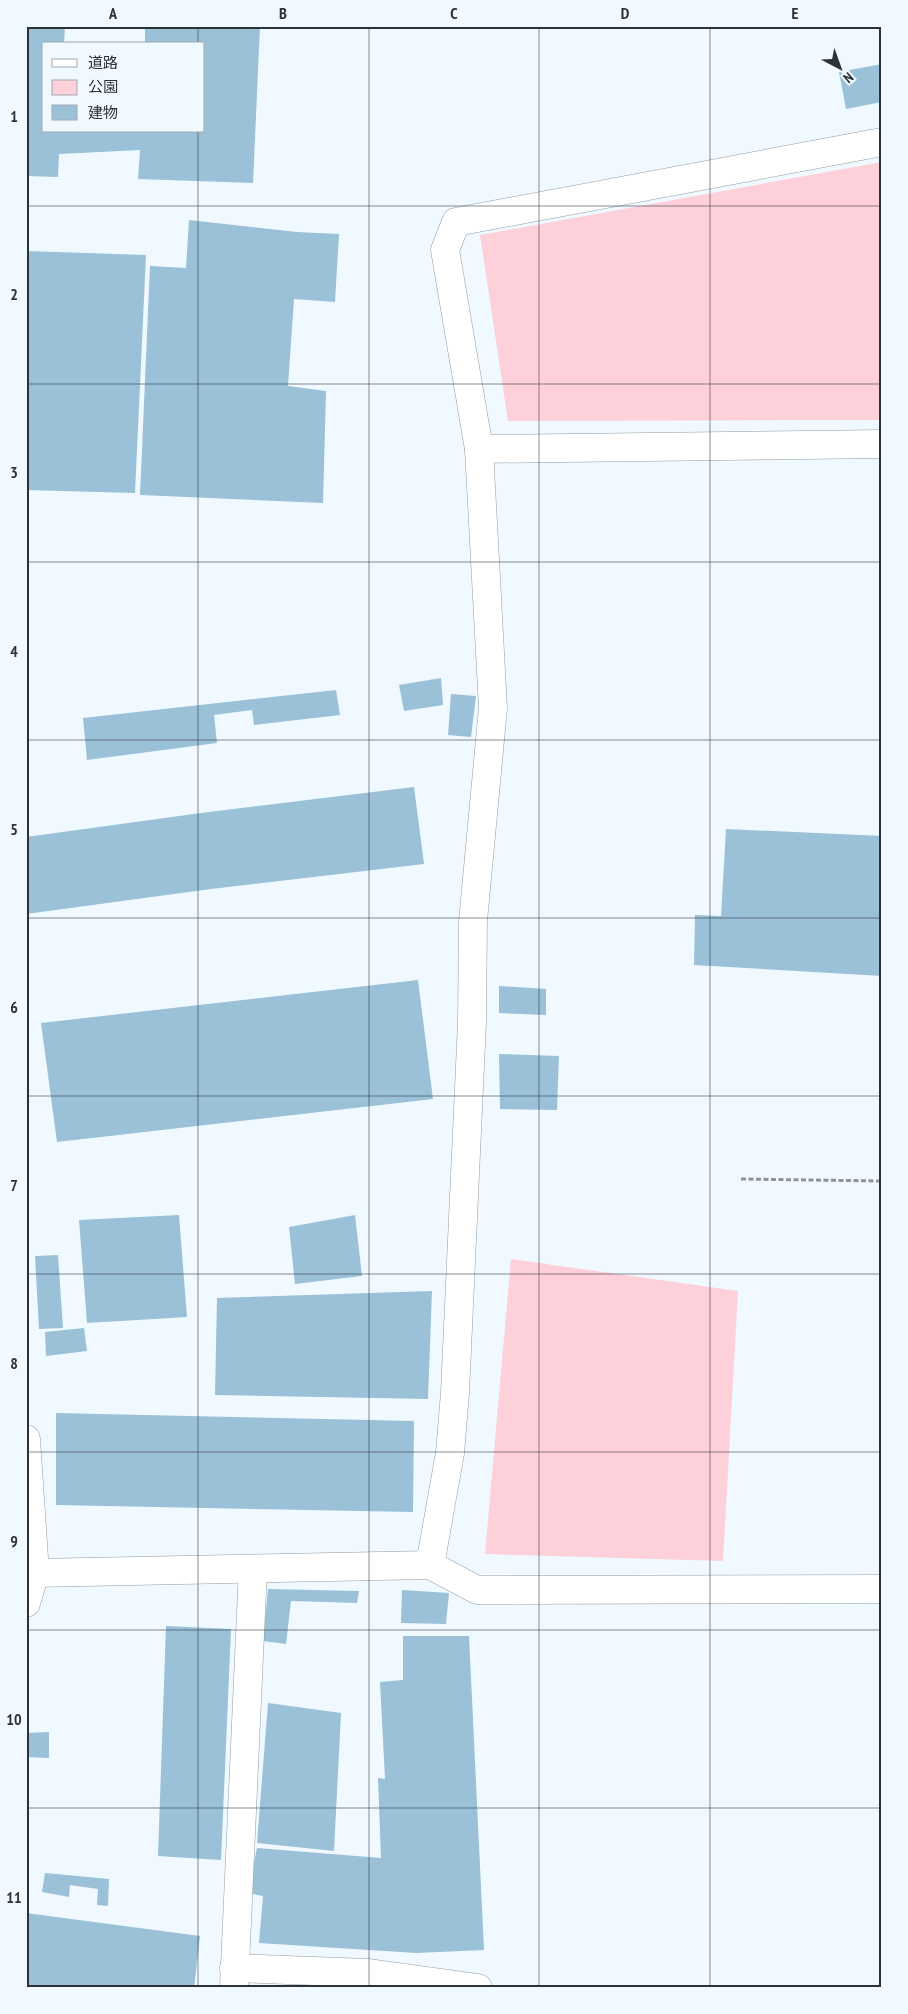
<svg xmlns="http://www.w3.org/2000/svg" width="908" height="2014" font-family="'PT Sans Narrow','Noto Sans JP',sans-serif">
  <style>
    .green { fill: #fdd0da }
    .building { fill: #9ac1d8 }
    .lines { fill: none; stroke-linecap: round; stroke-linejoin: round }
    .street-casing { stroke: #909da6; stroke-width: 29 }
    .secondary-casing { stroke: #909da6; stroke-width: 29 }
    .path { stroke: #8d9499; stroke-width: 3; stroke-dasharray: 5 2.5; stroke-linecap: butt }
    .street { stroke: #fff; stroke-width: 28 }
    .secondary { stroke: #fff; stroke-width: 28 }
    .grid { fill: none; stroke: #2d3236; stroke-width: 1; stroke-opacity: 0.55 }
    .neatline { fill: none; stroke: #2d3236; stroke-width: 2 }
    .grid-label { font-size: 16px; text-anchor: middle; font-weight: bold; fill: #2d3236 }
  </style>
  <rect width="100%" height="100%" fill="#f0f9ff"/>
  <!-- green -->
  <g class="green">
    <polygon points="882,162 882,420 508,421 480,235"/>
    <polygon points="511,1259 738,1291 723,1561 485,1554"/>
  </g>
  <!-- building -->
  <g class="building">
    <polygon points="26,26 65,26 64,44 44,44 44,131 204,131 204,44 145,44 145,26 260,26 253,183 138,179 140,150 59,154 58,177 26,176"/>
    <polygon points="882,64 882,102 846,109 839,72"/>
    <polygon points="189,220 297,232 339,234 335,302 294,299 288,386 326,391 323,503 140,495 150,266 186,268"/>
    <polygon points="26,251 146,255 135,493 26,490"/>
    <polygon points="441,678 443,705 404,711 399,685"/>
    <polygon points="336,690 340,715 254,725 252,710 214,715 217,743 87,760 83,718"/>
    <polygon points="451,694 476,696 471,737 448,735"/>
    <polygon points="414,787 424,864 211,889 26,914 26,837 201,813"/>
    <polygon points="726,829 882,836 882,976 694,965 695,915 721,916"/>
    <polygon points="418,980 433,1099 57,1142 41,1023"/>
    <polygon points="499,986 546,989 546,1015 499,1013"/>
    <polygon points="499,1054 559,1056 557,1110 500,1109"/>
    <polygon points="179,1215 187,1317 87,1323 79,1220"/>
    <polygon points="355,1215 362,1276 295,1284 289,1227"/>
    <polygon points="58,1255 63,1328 39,1329 35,1256"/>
    <polygon points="432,1291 428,1399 215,1395 217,1298"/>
    <polygon points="84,1328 87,1351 46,1356 45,1332"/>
    <polygon points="56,1413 414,1421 413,1512 56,1505"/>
    <polygon points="268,1589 359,1591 357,1603 291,1601 286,1644 263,1641"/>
    <polygon points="402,1590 449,1593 446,1624 401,1623"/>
    <polygon points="166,1626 231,1629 221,1860 158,1856"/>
    <polygon points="403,1636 469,1636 484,1950 416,1953 259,1943 263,1896 248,1893 257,1848 381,1858 378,1778 385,1779 380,1682 403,1680"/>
    <polygon points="268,1703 341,1713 334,1851 257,1843"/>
    <polygon points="49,1732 49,1758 26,1757 26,1733"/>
    <polygon points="45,1873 109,1879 108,1906 97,1905 98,1889 70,1885 69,1897 42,1892"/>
    <polygon points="26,1913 200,1936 194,1988 26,1988"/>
  </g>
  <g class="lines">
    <!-- street casing -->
    <g class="street-casing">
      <g id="street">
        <polyline points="430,1565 450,1453 455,1393 472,1022 473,921 493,708 479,449 445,250 456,222 882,142"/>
        <polyline points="35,1573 430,1565 477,1590 882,1589"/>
        <polyline points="234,1988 253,1569"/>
      </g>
    </g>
    <!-- secondary casing -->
    <g class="secondary-casing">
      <g id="secondary">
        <polyline points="479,449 882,444"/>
        <polyline points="26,1439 35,1573 26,1603"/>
        <polyline points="234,1968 369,1973 478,1988"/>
      </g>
    </g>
    <!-- path -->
    <polyline class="path" points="741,1179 882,1181"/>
    <!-- street -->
    <use href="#street" class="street"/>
    <!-- secondary -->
    <use href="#secondary" class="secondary"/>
  </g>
  <!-- grid -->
  <path class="grid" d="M198 26V44M369 26V1988M539 26V1988M710 26V1988M198 131V1988M26 206H882M26 384H882M26 562H882M26 740H882M26 918H882M26 1096H882M26 1274H882M26 1452H882M26 1630H882M26 1808H882"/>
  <!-- border -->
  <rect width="908" height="2014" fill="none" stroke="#f0f9ff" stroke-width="55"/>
  <!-- legend -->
  <rect x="42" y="42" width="162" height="90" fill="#f0f9ff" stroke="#a2a9af"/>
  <rect x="52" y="59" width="25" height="8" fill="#ffffff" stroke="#a2a9af"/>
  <text x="88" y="68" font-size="15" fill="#2d3236">道路</text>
  <rect x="52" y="80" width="25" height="15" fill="#fdd0da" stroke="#a2a9af"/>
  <text x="88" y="92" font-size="15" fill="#2d3236">公園</text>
  <rect x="52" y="105" width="25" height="15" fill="#9ac1d8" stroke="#a2a9af"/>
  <text x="88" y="118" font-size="15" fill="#2d3236">建物</text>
  <!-- north arrow -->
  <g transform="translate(840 68) rotate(139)" stroke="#f0f9ff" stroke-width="4" paint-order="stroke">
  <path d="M0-4L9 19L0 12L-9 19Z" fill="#2d3236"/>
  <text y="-8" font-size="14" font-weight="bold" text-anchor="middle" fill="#2d3236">N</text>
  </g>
  <rect x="28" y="28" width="852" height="1958" class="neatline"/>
  <g class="grid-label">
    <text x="113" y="19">A</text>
    <text x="283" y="19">B</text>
    <text x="454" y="19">C</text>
    <text x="625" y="19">D</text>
    <text x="795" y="19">E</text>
    <text x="14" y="122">1</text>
    <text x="14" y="300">2</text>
    <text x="14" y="478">3</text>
    <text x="14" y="657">4</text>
    <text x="14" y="835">5</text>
    <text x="14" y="1013">6</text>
    <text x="14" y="1191">7</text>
    <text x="14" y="1369">8</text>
    <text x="14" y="1547">9</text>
    <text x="14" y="1725">10</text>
    <text x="14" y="1903">11</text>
  </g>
</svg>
